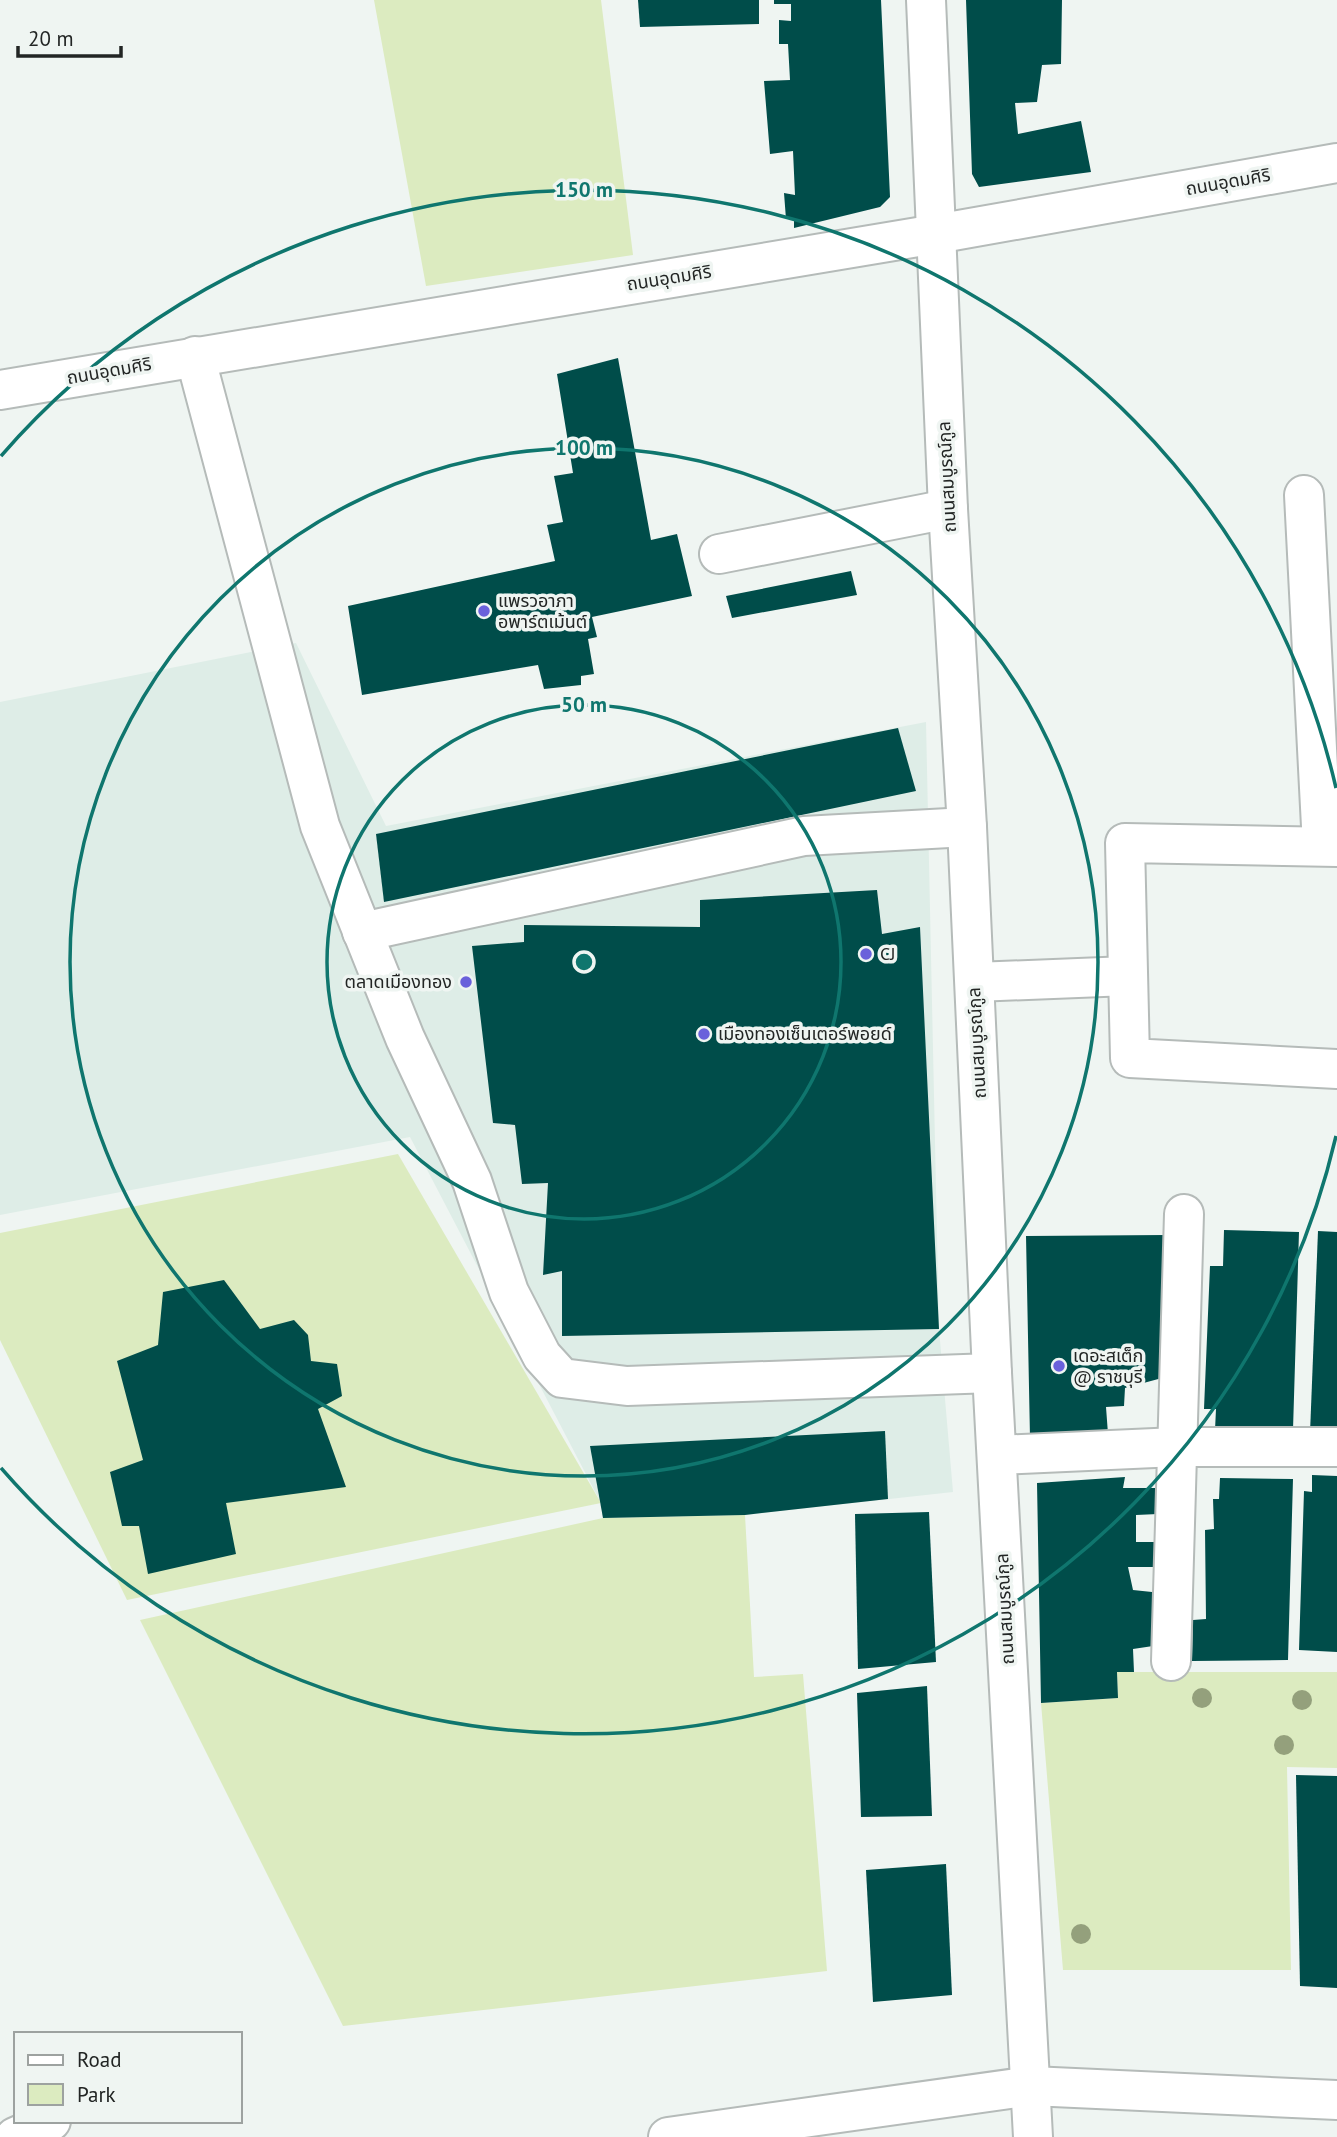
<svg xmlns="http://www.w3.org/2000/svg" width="1337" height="2137" font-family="'PT Sans','Noto Sans Thai',sans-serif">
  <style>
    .built { fill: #deede7 }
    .green { fill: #dcebc0 }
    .building { fill: #004d4a }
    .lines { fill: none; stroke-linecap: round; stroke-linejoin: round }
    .minor-casing { stroke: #b5bbb9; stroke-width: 42 }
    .minor { stroke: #fff; stroke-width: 38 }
    .tree { fill: #94a07c }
    .ring { fill: none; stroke: #0f766e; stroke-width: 3.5 }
    .poi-dot { fill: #6a61db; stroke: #eff5f2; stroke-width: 2.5 }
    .labels { text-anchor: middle; stroke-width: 7; stroke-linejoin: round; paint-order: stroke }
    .street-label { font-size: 18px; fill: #222524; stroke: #eff5f2 }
    .poi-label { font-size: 18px; fill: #222524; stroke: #eff5f2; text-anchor: start }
    .centre { fill: #0f766e; stroke: #eff5f2; stroke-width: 3.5 }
    .ring-label { font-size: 21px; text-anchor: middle; font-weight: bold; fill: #0f766e; stroke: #eff5f2; stroke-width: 7; stroke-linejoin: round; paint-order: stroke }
  </style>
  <rect width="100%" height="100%" fill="#eff5f2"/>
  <!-- built -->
  <polygon class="built" points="296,643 386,826 926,722 939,1329 953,1492 745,1515 603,1518 601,1503 410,1137 0,1215 0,702"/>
  <!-- green -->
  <g class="green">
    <polygon points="374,0 601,0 633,255 426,286"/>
    <polygon points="398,1154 601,1503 127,1600 0,1340 0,1233"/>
    <polygon points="745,1515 754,1677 803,1674 827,1971 343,2026 140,1620 603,1518"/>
    <polygon points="1117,1672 1337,1672 1337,1768 1287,1767 1291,1970 1063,1970 1041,1703 1118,1698"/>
  </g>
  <!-- building -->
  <g class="building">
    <polygon points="638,0 759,0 759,24 640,27"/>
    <polygon points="774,0 881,0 890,197 880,207 794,228 794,219 786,219 784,193 795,195 793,151 770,154 764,81 790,80 788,44 779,44 779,20 791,21 791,4 774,4"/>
    <polygon points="966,0 1062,0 1061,64 1042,65 1037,102 1015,103 1018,134 1081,121 1091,172 979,187 972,174"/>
    <polygon points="618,358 651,540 677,534 692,596 592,617 597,637 588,639 594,674 581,676 581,685 544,689 538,665 362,695 348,606 555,561 547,525 563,522 554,476 573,473 557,374"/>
    <polygon points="851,571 857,595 732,618 726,596"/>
    <polygon points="898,728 916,791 384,902 376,834"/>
    <polygon points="877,890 882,934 920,927 939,1329 562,1336 562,1271 543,1275 548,1183 522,1184 515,1125 493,1123 472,946 524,942 524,925 700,927 700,900"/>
    <polygon points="1224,1230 1299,1232 1293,1430 1215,1430 1216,1409 1204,1409 1210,1266 1223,1266"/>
    <polygon points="1318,1231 1337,1232 1337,1434 1310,1433"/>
    <polygon points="1166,1235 1162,1378 1125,1388 1124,1406 1106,1407 1108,1434 1030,1438 1026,1236"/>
    <polygon points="224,1280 260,1329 294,1320 308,1335 311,1361 337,1364 342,1396 318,1409 346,1487 226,1503 236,1554 148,1574 139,1526 122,1526 110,1472 143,1460 117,1361 158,1345 163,1292"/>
    <polygon points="885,1431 888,1499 745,1515 603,1518 590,1446"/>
    <polygon points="1312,1475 1337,1476 1337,1652 1299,1650 1304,1491 1312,1492"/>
    <polygon points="1125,1477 1123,1488 1158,1488 1158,1514 1136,1515 1136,1542 1157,1542 1156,1567 1128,1567 1133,1590 1152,1592 1153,1646 1133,1649 1134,1672 1117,1672 1118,1698 1041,1703 1037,1483"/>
    <polygon points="1220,1478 1293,1479 1288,1660 1192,1661 1193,1620 1206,1619 1205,1530 1214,1529 1213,1499 1219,1499"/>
    <polygon points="929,1512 936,1662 858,1669 855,1514"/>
    <polygon points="927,1686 932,1816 861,1817 857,1693"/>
    <polygon points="1296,1775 1337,1776 1337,1988 1300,1986"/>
    <polygon points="946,1864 952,1995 873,2002 866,1870"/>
  </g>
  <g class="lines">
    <!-- minor casing -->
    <g class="minor-casing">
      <g id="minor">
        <polyline points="926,0 948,509 967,827 992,1373 1033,2137"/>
        <polyline points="195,356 320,826 405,1038 472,1181 509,1292 542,1356 562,1378 627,1386 992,1373"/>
        <polyline points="0,390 936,234 1337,163"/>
        <polyline points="1304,495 1322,846"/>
        <polyline points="719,554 948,509"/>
        <polyline points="1337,847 1125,843 1130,1058 1337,1069"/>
        <polyline points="362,932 804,836 967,827"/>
        <polyline points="975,982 1128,976"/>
        <polyline points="997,1455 1177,1447 1337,1447"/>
        <polyline points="1171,1661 1184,1214"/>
        <polyline points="15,2137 51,2121"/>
        <polyline points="668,2137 1031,2086 1337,2100"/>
      </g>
    </g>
    <!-- minor -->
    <use href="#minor" class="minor"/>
  </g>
  <!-- trees -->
  <g class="tree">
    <circle cx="1202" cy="1698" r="10"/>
    <circle cx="1302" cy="1700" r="10"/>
    <circle cx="1284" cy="1745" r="10"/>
    <circle cx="1081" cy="1934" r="10"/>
  </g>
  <!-- distance rings -->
  <g class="ring">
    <circle cx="584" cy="962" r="257"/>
    <circle cx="584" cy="962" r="514"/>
    <path d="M1336 1136A772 772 0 0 1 1 1468M1 456A772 772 0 0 1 1336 788"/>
  </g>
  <!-- markers -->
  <g class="poi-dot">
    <circle cx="484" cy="611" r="7"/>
    <circle cx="866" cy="954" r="7"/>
    <circle cx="466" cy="982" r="7"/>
    <circle cx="704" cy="1034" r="7"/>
    <circle cx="1059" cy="1366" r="7"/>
  </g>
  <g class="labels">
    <!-- street labels -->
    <g class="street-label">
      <text transform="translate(1228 182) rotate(-10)" y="6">ถนนอุดมศิริ</text>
      <text transform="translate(669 278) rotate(-9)" y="6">ถนนอุดมศิริ</text>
      <text transform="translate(109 371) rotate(-10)" y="6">ถนนอุดมศิริ</text>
      <text transform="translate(947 477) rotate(-93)" y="6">ถนนสมบูรณ์กูล</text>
      <text transform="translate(977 1043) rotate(-93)" y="6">ถนนสมบูรณ์กูล</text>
      <text transform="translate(1005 1609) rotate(-93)" y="6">ถนนสมบูรณ์กูล</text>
    </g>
    <!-- poi labels -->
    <g class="poi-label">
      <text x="498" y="607">แพรวอาภา<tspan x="498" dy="21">อพาร์ตเม้นต์</tspan></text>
      <text x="880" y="960">CJ</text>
      <text x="452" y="988" text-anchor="end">ตลาดเมืองทอง</text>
      <text x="718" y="1040">เมืองทองเซ็นเตอร์พอยด์</text>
      <text x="1073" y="1362">เดอะสเต็ก<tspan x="1073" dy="21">@ ราชบุรี</tspan></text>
    </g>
  </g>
  <circle cx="584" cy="962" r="10" class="centre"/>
  <g class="ring-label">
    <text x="584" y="197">150 m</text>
    <text x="584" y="455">100 m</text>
    <text x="584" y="712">50 m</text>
  </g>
  <!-- legend -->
  <rect x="14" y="2032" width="228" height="91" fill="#eff5f2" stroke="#9da2a0" stroke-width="2"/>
  <rect x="28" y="2055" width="35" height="10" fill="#ffffff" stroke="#9da2a0" stroke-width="2"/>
  <text x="77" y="2067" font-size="21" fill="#222524">Road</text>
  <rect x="28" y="2084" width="35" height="21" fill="#dcebc0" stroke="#9da2a0" stroke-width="2"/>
  <text x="77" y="2102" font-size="21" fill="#222524">Park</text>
  <!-- scale -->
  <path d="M18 46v10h103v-10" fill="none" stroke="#222524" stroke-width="3.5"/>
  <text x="28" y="46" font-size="21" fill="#222524" stroke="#eff5f2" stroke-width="5" paint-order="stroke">20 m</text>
</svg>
